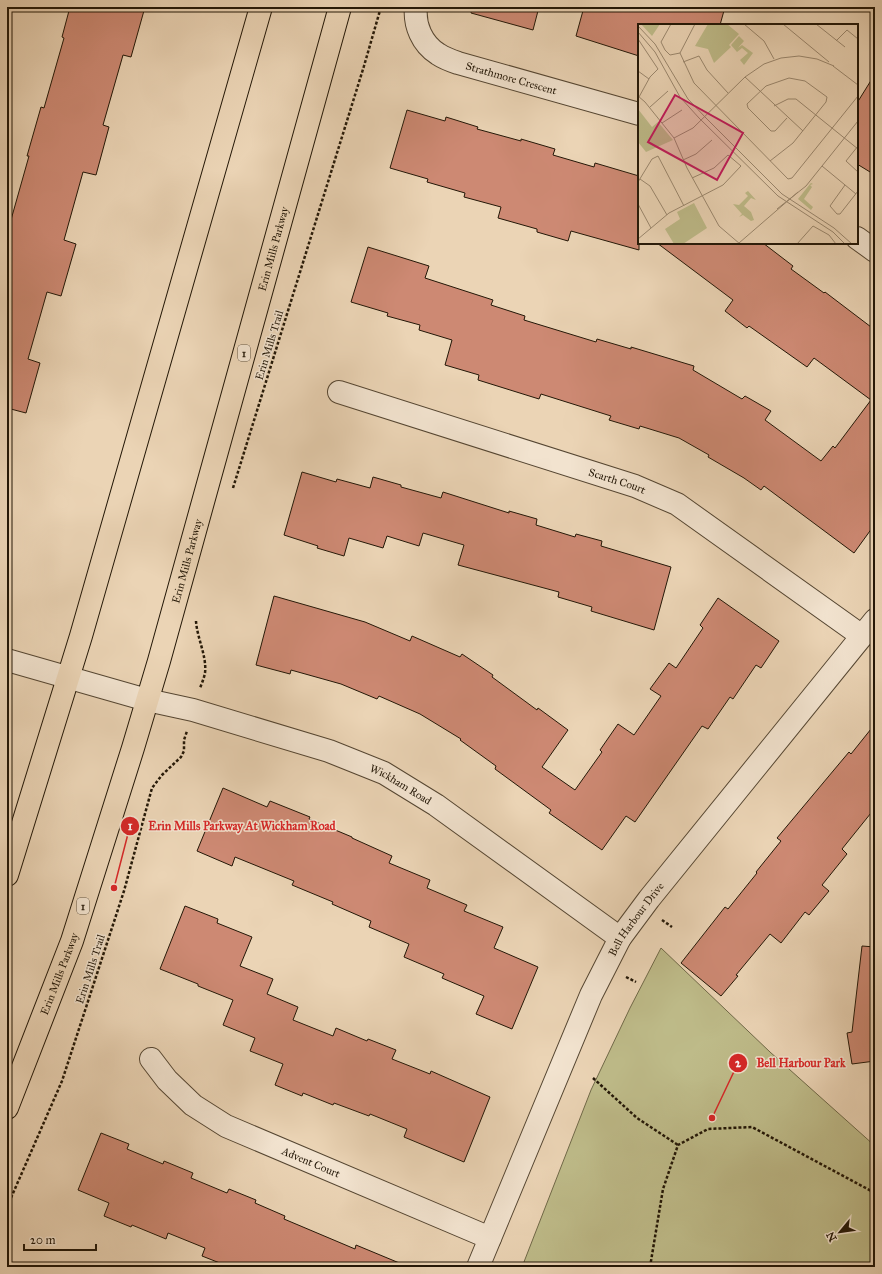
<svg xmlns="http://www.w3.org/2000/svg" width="882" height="1274" font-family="'IM FELL Great Primer',serif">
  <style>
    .green { fill: #bebb89; stroke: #706948 }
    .building { fill: #cd8973; stroke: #231707 }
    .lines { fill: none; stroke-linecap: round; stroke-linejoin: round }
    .minor-casing { stroke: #554632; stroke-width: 24 }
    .tertiary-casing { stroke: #554632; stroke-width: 24 }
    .primary-casing { stroke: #231707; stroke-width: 24 }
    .path { stroke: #231707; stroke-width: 2.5; stroke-dasharray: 3 2; stroke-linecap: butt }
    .minor { stroke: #f2e3cf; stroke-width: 22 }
    .tertiary { stroke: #f2e3cf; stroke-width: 22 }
    .primary { stroke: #ebd4b5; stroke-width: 22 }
    .labels { text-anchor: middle; stroke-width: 3; stroke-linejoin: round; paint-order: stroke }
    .shield { fill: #f2e3cf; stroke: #615443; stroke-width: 1 }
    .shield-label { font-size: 10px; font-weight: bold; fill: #231707 }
    .street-label { font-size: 11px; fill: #231707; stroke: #f2e3cf }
    .inset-road { fill: none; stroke: #9b886f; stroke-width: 1 }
    .view { fill: #c2185b; fill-opacity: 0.15; stroke: #c2185b; stroke-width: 2 }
    .inset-edge { fill: none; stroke: #231707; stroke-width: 2 }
    .leader { fill: none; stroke: #d62828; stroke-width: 1.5 }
    .callout-dot { fill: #d62828; stroke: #f2e3cf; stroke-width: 1.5 }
    .mark-label { font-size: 12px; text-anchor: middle; font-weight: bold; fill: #fff }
    .callout-label { font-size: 12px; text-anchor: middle; font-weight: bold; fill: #d62828; stroke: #f2e3cf; stroke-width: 3; stroke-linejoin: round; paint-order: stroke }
  </style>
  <rect width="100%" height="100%" fill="#ebd4b5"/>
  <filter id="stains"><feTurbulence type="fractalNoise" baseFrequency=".005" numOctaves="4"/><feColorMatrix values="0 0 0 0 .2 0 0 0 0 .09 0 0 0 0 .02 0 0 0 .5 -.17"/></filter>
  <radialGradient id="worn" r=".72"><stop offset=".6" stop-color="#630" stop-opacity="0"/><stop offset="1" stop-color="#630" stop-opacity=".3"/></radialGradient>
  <!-- green -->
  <polygon class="green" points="661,948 770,1052 875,1146 875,1267 522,1267 591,1090 630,1008"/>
  <!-- building -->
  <g class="building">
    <polygon points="70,7 145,7 131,57 123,55 103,125 109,127 96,175 83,172 64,240 76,244 61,296 47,292 28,359 40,363 26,413 7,408 7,234 29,156 27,156 41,107 44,108 64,38 62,37"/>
    <polygon points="472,7 539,7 533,30 471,13"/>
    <polygon points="584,7 725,7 720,25 639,25 639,56 576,36"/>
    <polygon points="875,74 875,175 857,164 857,103"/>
    <polygon points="407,110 445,121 446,117 478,127 477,129 521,141 521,139 555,149 553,155 594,167 595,163 639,176 639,250 571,231 568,241 537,232 537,229 498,218 501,207 464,197 465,193 427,182 428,179 390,168"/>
    <polygon points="657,243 763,243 793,266 791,269 824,293 825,292 875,330 875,524 854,553 764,486 761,490 744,478 708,457 709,455 679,438 640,426 639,429 609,420 611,416 541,394 539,399 478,380 479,375 445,365 452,340 419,330 420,325 387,316 388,313 351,302 368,247 429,266 425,278 493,300 491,305 525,316 524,320 596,342 597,339 631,349 631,347 694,366 693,370 742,399 745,396 771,411 765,420 821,461 833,446 835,448 871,400 814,358 807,367 749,326 747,328 725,311 733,300"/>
    <polygon points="302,472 336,482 337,479 370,488 373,477 401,485 401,487 441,498 443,492 509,513 509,511 537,519 536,525 575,537 576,534 602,541 601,546 671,567 654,630 591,611 592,607 558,597 559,592 458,565 464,545 423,533 419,546 387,536 383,548 349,538 344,556 317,548 318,546 284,535"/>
    <polygon points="274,596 365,622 410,641 412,636 460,657 462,654 493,675 492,677 537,710 538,708 568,730 542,767 575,790 602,752 600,750 618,724 634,735 661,696 650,689 669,663 676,668 703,628 700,625 718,598 779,641 761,668 756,665 733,699 730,697 708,729 702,726 635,822 626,816 602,850 549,813 551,810 495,769 496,766 460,740 461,739 420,714 379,696 377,699 341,684 291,670 290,674 256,665"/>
    <polygon points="875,724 875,808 842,849 847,854 822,885 829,891 809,915 805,912 781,943 770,934 736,975 738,976 721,996 681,963 725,907 728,909 757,873 756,872 781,841 777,838 849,752 851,754"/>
    <polygon points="223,788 267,807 270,801 310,817 309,819 352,837 352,838 392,856 389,863 430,880 427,888 467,905 464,911 503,927 494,948 538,967 512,1029 476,1014 484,996 442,978 444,974 404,957 409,944 369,927 371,921 332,904 333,902 292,885 294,881 235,857 232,866 197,851"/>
    <polygon points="185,906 218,919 217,923 252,937 240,966 273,979 267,994 298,1007 293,1020 333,1036 336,1028 367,1041 368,1039 396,1050 392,1059 430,1074 431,1071 490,1097 464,1162 404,1137 407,1129 370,1114 369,1116 334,1103 333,1105 303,1093 302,1096 275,1085 283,1064 250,1051 255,1038 223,1025 233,1000 198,986 198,984 160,969"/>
    <polygon points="862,946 875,947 875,1061 852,1064 847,1033 852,1032"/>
    <polygon points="101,1133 129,1144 127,1149 163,1164 164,1161 193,1173 191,1178 227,1193 229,1189 256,1200 255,1203 285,1216 284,1219 355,1249 356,1245 409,1267 230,1267 202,1256 205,1248 168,1233 166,1239 132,1225 131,1227 104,1216 109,1203 78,1190"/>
  </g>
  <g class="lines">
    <!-- minor casing -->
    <g class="minor-casing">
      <g id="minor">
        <path id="s1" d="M416 7C414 25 422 44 438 54 444 58 452 61 458 63L639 114"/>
        <polyline points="857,238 875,251"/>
        <path id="s2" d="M339 392 635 486 677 504 862 636"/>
        <path id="s3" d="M151 1059 167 1080 193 1105 226 1126 490 1238"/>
      </g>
    </g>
    <!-- tertiary casing -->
    <g class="tertiary-casing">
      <g id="tertiary">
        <path id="s4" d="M7 660 147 700 193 710 329 751 384 773 436 805 620 938"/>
        <path id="s5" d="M478 1267 591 995 620 938 649 899 875 620"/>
      </g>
    </g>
    <!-- primary casing -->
    <g class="primary-casing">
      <g id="primary">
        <polyline points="7,875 81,636 261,7"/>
        <path id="s6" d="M7 1108 72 941 133 748 159 661 340 7"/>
      </g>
    </g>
    <!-- path -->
    <g class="path">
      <polyline points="233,488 364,66 381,7"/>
      <path d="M196 621C197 638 207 656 205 673 204 678 202 683 200 688"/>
      <polyline points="662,920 672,927"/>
      <polyline points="626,977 636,982"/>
      <polyline points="593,1078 637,1118 678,1145"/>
      <polyline points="7,1207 62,1081 124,891 152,788 162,775 181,757 184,751 184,740 187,731"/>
      <polyline points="650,1267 663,1189 678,1145 708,1129 752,1127 875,1193"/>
    </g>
    <!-- minor -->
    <use href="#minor" class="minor"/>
    <!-- tertiary -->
    <use href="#tertiary" class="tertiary"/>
    <!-- primary -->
    <use href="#primary" class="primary"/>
  </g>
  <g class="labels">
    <!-- shield labels -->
    <g class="shield">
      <rect x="238" y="345" width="12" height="16" rx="3"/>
      <rect x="77" y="898" width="12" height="16" rx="3"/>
    </g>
    <g class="shield-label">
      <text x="244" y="357">1</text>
      <text x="83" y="910">1</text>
    </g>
    <!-- street labels -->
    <g class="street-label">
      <text dy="4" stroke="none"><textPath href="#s1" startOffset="132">Strathmore Crescent</textPath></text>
      <text dy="4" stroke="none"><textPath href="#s6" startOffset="900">Erin Mills Parkway</textPath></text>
      <text transform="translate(269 345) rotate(-73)" y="4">Erin Mills Trail</text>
      <text dy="4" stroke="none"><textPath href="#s2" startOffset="292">Scarth Court</textPath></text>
      <text dy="4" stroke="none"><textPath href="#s6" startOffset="576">Erin Mills Parkway</textPath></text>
      <text dy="4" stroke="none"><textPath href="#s4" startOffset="414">Wickham Road</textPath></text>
      <text dy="4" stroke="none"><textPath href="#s5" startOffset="383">Bell Harbour Drive</textPath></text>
      <text transform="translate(90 969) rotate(-72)" y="4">Erin Mills Trail</text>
      <text dy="4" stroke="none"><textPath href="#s6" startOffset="144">Erin Mills Parkway</textPath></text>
      <text dy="4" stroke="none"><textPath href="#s3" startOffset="194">Advent Court</textPath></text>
    </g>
  </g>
  <!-- overview -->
  <g transform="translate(638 24)">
    <rect width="220" height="220" fill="#ebd4b5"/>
    <path d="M3 0H22L14 12ZM70 0H89L101 10 91 21 93 23 76 39 70 25 57 22ZM101 12 106 17 100 24 104 21 115 29 106 41 102 36 110 29 104 24 99 28 93 21ZM0 85 14 103 20 98 35 116 8 128 0 118ZM172 160 173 159 175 160 172 161 174 163 166 175 175 183 173 186 160 175ZM110 167 118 176 113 174 106 182 113 188 116 196 113 197 105 191 101 193 104 190 95 180 101 181 110 172 107 169ZM56 179 69 204 45 220H36L27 205 42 195 39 188Z" fill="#bebb89"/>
    <path class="inset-road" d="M33 0 23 18 27 26 32 31 42 29M57 0 42 29 56 59 150 155 154 154 220 72M106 0 126 17 136 35M145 0 191 38M178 0 207 23M0 2 17 20 50 75 67 93 144 170 196 204 214 220M0 8 17 28 42 73 61 94 140 172 195 208 207 220M0 15 20 45 12 53 1 73M198 17 209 6 220 15M45 38 61 32 69 46 90 69M195 42 220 61M0 47 11 55M107 53 165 107M0 72 7 78 36 114 49 144 81 202 102 220M136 82 150 75H158L220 125M12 83 30 67M24 99 44 86M36 114 55 104 107 53 126 40 143 34 161 32 179 35 196 42M220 122 208 137 220 148M45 136 58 130 74 116M132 137 155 119 188 78 189 73 167 57 151 54 128 62 109 80 110 84 133 107H137L149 94M184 142 218 170M2 155 12 162 29 191M0 158 14 135 20 132 46 182M207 161 192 182 199 190H202L220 167M0 180 13 204M139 185 168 162 220 97M0 215 31 189 85 161 103 142 90 131 76 144 54 154M101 219 160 168M159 220 175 202 191 211 198 220"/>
    <path class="view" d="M37 71 105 109 79 156 10 118Z"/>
    <rect width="220" height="220" class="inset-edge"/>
  </g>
  <!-- callouts -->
  <path class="leader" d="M114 888L130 826M712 1118L738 1063"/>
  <g class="callout-dot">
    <circle cx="114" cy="888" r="4"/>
    <circle cx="712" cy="1118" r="4"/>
    <circle cx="130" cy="826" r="10"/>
    <circle cx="738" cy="1063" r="10"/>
  </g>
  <g class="mark-label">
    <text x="130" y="830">1</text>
    <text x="738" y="1067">2</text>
  </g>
  <g class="callout-label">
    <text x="242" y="830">Erin Mills Parkway At Wickham Road</text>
    <text x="801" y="1067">Bell Harbour Park</text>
  </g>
  <!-- margin -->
  <rect width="882" height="1274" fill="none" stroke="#ebd4b5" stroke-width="24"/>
  <rect x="8" y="8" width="866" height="1258" fill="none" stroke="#231707" stroke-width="2"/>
  <rect x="12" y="12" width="858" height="1250" fill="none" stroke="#231707"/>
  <!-- north arrow -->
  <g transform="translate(840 1232) rotate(241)" stroke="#f2e3cf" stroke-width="3" paint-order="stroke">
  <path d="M0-3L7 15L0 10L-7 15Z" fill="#231707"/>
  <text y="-6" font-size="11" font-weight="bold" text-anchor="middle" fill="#231707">N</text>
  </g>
  <!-- scale -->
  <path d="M24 1244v6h72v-6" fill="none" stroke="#231707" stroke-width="2"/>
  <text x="30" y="1244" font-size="12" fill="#231707" stroke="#f2e3cf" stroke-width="3" paint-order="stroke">20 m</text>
  <rect width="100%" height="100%" filter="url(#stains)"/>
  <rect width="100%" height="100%" fill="url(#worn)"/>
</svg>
